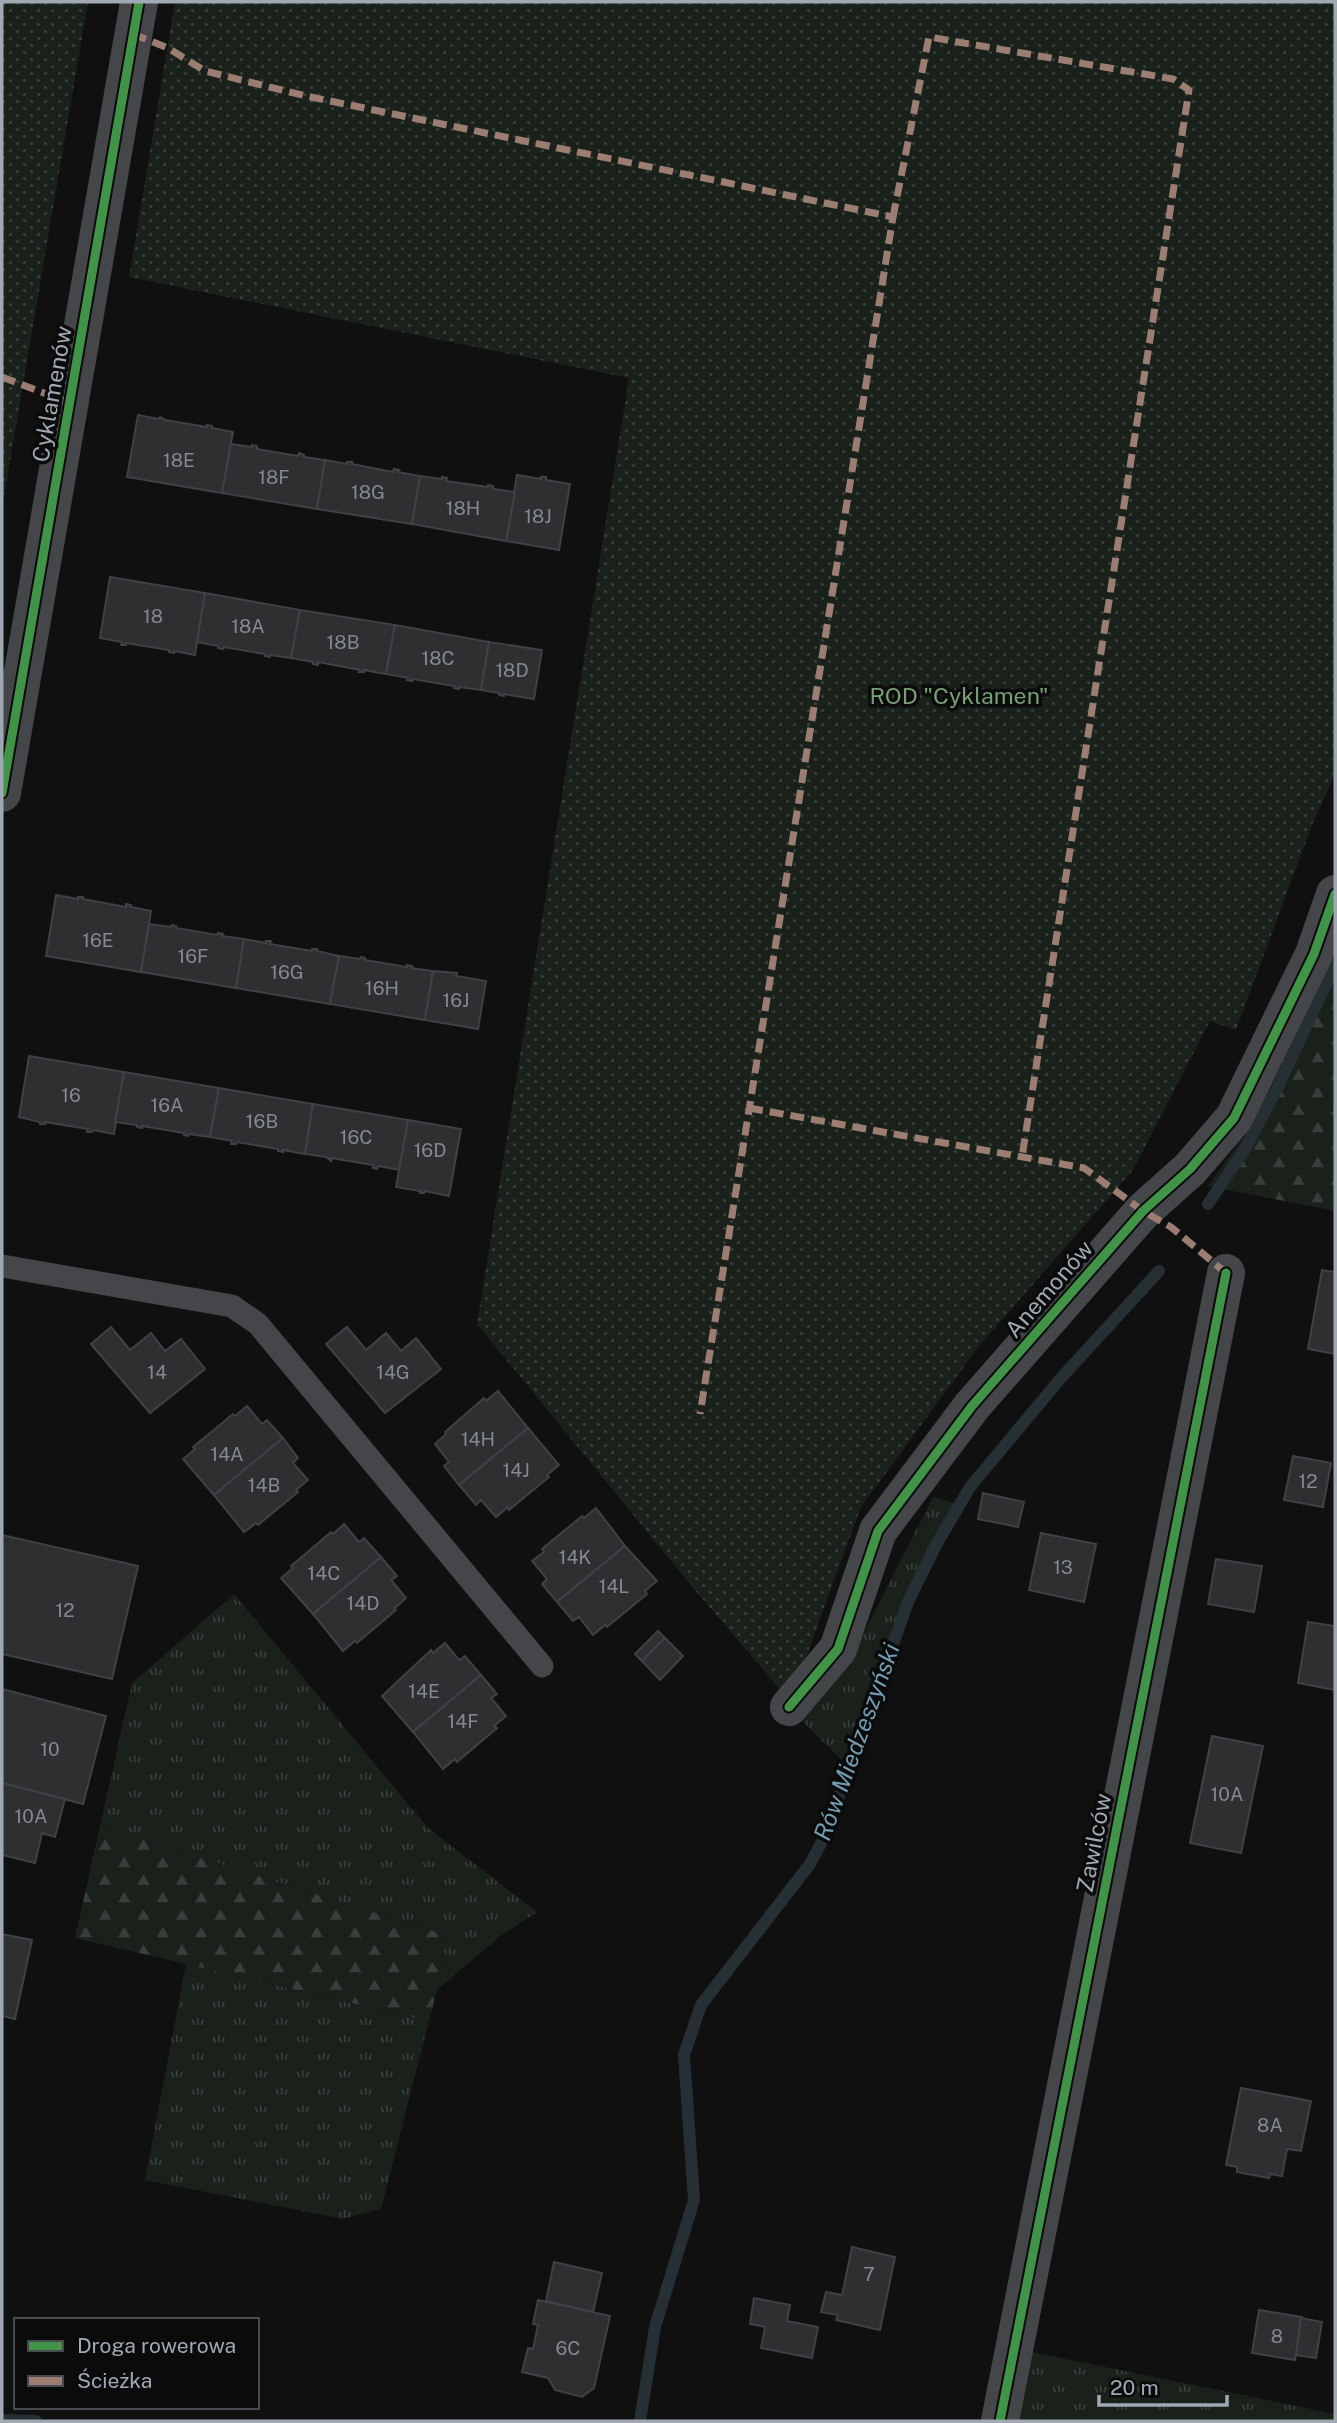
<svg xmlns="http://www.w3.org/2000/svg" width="1337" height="2423" font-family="'Public Sans',sans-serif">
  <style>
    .grass { fill: url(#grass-tufts) }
    .forest { fill: url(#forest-firs) }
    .garden { fill: url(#garden-dots) }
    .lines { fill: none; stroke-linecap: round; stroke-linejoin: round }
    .stream { stroke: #262f34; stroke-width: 12 }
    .building { fill: #2f2f31; stroke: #3e4145; stroke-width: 2 }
    .lane { stroke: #444649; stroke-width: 23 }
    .street { stroke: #444649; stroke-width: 38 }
    .quiet { stroke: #9b7d72; stroke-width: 7; stroke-dasharray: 14 7; stroke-linecap: butt }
    .cycleway-casing { stroke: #0b0b0c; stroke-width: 13 }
    .cycleway { stroke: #419447; stroke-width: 9 }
    .labels { text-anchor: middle; stroke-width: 7; stroke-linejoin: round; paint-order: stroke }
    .number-label { font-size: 19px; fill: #848a92 }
    .street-label { font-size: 23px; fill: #a0a8b3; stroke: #0b0b0c }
    .park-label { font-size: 23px; fill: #789f75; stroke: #0b0b0c }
    .water-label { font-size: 24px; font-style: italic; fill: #749cb1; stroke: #0b0b0c }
  </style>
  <defs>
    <pattern id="grass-tufts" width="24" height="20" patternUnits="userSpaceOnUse" patternTransform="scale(1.75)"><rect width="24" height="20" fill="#1a211b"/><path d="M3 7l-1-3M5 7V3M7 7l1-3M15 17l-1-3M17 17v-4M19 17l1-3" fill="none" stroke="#383e3a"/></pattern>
    <pattern id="forest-firs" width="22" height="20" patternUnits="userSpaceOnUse" patternTransform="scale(1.75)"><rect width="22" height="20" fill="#1a211b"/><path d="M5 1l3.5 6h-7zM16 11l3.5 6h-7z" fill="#383e3a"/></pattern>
    <pattern id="garden-dots" width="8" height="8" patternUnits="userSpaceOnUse" patternTransform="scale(1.75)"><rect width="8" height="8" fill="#1a211b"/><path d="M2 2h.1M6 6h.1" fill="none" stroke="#383e3a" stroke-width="1.8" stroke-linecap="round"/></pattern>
  </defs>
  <rect width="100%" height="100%" fill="#101011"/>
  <!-- grass -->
  <g class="grass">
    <polygon points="933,1497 954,1503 895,1628 849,1767 800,1719 850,1660"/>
    <polygon points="234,1594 428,1828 537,1912 499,1937 437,1990 446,1935 100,1826 132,1683"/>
    <polygon points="186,1964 429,2021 381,2209 343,2219 145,2180"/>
    <polygon points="1027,2351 1335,2414 1335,2421 1014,2421"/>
  </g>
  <!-- forest -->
  <g class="forest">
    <polygon points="1335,936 1335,1211 1208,1186 1253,1123"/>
    <polygon points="100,1826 446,1935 437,1990 429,2021 75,1938"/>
  </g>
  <!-- garden -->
  <g class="garden">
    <polygon points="2,2 88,2 2,508"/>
    <polygon points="175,2 1335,2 1335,774 1312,825 1236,1030 1210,1021 1133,1170 979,1346 861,1507 805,1660 783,1693 694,1589 477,1324 629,378 129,277"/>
  </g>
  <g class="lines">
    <!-- stream -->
    <g class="stream">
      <polyline points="1208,1204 1245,1149 1278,1087 1335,965"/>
      <polyline points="2,2420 36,2421"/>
      <polyline points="640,2421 655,2327 694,2200 684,2055 701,2005 810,1864 825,1836 908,1602 936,1545 970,1487 1061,1378 1159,1271"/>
    </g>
  </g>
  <!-- building -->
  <g class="building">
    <polygon points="138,415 159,419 160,417 165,420 207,427 207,425 212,426 212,428 233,432 222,493 127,477"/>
    <polygon points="231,444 252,447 252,445 257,446 257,449 298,456 299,453 304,455 304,457 325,460 317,509 222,493"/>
    <polygon points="325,460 347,464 347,462 352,462 352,464 393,472 394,469 399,470 398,472 420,476 412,524 317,509"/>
    <polygon points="517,475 541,479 541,477 546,477 546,480 570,484 559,550 506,541"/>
    <polygon points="420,476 442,479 442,477 447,478 446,481 488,487 488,485 493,486 493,489 515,492 506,541 412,524"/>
    <polygon points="110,577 205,593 195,655 174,651 174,653 169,652 169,650 126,643 126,645 121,645 122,642 100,638"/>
    <polygon points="205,593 300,610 291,658 270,655 270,657 265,656 265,654 224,647 223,649 218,648 218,646 197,642"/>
    <polygon points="300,610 395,625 386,674 364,670 364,672 359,672 360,670 318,662 318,665 313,664 313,662 291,658"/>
    <polygon points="395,625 489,642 481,690 459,687 459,689 454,688 454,686 413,679 412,681 407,680 408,678 386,674"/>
    <polygon points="489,642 542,650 534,699 504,694 504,696 499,695 499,693 481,690"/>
    <polygon points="56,895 78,899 78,897 83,897 83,899 126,907 126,904 131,905 131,907 151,911 141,972 46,956"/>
    <polygon points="149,924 171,927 172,925 176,926 176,928 217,935 218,933 223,934 222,936 244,939 236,988 141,972"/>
    <polygon points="244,939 266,943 266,941 271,941 270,944 312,951 312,949 317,949 317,951 339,956 330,1004 236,988"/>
    <polygon points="339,956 360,959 361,957 365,958 365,960 407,967 407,965 412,966 411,968 433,971 425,1020 330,1004"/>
    <polygon points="433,971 457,973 456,976 486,981 478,1029 425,1020"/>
    <polygon points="29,1056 124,1072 114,1134 93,1130 92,1132 87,1132 88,1129 45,1122 45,1124 40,1124 40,1122 19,1117"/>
    <polygon points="124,1072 219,1088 210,1137 189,1134 188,1136 184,1135 184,1133 142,1126 142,1128 137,1127 137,1125 115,1122"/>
    <polygon points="219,1088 313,1104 305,1154 283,1150 283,1152 278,1151 278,1149 237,1142 236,1144 231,1144 232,1141 210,1137"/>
    <polygon points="313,1104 408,1120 400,1170 378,1166 377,1169 373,1168 373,1165 331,1158 331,1161 326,1157 305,1154"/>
    <polygon points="408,1120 461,1129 449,1196 425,1191 424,1193 420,1193 420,1191 396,1187"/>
    <polygon points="1322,1270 1335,1272 1335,1354 1308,1349"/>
    <polygon points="111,1327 130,1350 151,1333 165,1351 181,1339 205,1369 150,1413 91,1344"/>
    <polygon points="347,1327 366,1350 386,1333 401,1351 416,1338 441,1369 385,1413 326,1344"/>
    <polygon points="498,1391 528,1428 459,1485 444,1466 449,1462 435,1444 446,1434 445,1432 484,1398 486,1401"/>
    <polygon points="247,1406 262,1424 267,1420 283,1438 214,1495 183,1459 195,1449 193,1447 233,1414 235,1416"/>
    <polygon points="528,1428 559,1465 547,1475 549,1477 509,1510 508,1507 496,1517 481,1500 476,1505 459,1485"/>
    <polygon points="283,1438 298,1458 293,1463 308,1480 296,1490 298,1492 258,1525 256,1523 244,1532 214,1495"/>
    <polygon points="1293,1456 1331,1463 1323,1507 1284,1500"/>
    <polygon points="983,1493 1024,1502 1018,1527 978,1519"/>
    <polygon points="596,1508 625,1546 557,1602 542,1584 547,1579 532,1561 544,1552 542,1549 582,1516 584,1518"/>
    <polygon points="344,1524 359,1542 364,1538 381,1557 313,1614 281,1578 293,1568 291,1566 331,1532 333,1534"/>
    <polygon points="1041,1533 1096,1544 1084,1602 1029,1590"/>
    <polygon points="2,1535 138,1566 112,1679 2,1654"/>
    <polygon points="625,1546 657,1581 645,1591 647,1594 607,1627 605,1625 593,1635 579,1617 573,1621 557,1602"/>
    <polygon points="381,1557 397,1576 391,1580 406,1598 395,1608 396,1610 357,1643 355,1641 343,1651 313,1614"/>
    <polygon points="1216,1559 1262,1566 1254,1612 1208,1604"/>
    <polygon points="1308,1622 1335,1626 1335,1690 1298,1683"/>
    <polygon points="658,1631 665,1638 642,1661 635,1654"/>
    <polygon points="665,1638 683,1656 660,1680 642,1661"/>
    <polygon points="445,1643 459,1660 465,1656 481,1675 413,1732 382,1696 431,1650 433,1653"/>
    <polygon points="481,1675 497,1694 491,1698 506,1716 494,1726 497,1728 457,1762 455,1759 443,1769 413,1732"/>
    <polygon points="2,1689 106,1716 83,1804 2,1783"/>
    <polygon points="1212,1736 1263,1746 1241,1853 1190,1843"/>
    <polygon points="2,1783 65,1799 55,1837 42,1833 35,1863 3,1855 2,1858"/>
    <polygon points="2,1934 32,1940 15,2019 2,2016"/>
    <polygon points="1241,2088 1311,2101 1301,2151 1287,2149 1282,2176 1270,2174 1269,2178 1237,2172 1237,2167 1226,2165"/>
    <polygon points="852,2247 895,2257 880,2330 836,2320 838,2315 821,2312 826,2292 842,2295"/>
    <polygon points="554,2262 602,2273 593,2312 546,2301"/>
    <polygon points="754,2298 790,2305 787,2321 818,2327 812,2358 761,2348 765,2327 750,2324"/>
    <polygon points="538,2300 610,2316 594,2388 582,2397 555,2390 548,2378 522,2372 528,2348 533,2349 538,2325 533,2324"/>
    <polygon points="1259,2310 1302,2317 1295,2360 1252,2353"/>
    <polygon points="1301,2318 1322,2322 1316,2358 1296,2355"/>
  </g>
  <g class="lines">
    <!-- lane -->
    <polyline class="lane" points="2,1266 232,1306 258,1324 542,1666"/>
    <!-- street -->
    <g class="street">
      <polyline points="2,793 139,2"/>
      <polyline points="789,1707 838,1649 878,1531 972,1406 1143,1211 1190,1169 1234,1118 1314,954 1335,894"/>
      <polyline points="1000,2421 1226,1273"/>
    </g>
    <!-- quiet -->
    <g class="quiet">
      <polyline points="133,34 168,48 205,71 306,96 893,217 700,1414"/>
      <polyline points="893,217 929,37 1173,79 1189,90 1022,1157"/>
      <polyline points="2,377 70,403"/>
      <polyline points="749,1108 1084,1168 1143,1211 1171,1227 1226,1273"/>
    </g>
    <!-- cycleway casing -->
    <g class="cycleway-casing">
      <g id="cycleway">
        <polyline points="2,793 139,2"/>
        <polyline points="789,1707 838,1649 878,1531 972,1406 1143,1211 1190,1169 1234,1118 1314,954 1335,894"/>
        <polyline points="1000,2421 1226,1273"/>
      </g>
    </g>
    <!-- cycleway -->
    <use href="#cycleway" class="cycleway"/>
  </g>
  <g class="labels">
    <!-- number labels -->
    <g class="number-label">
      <text x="179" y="467">18E</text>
      <text x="274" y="484">18F</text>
      <text x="368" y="499">18G</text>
      <text x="463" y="515">18H</text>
      <text x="538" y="523">18J</text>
      <text x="153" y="623">18</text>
      <text x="248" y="633">18A</text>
      <text x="343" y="649">18B</text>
      <text x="438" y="665">18C</text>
      <text x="512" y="677">18D</text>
      <text x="98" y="947">16E</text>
      <text x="193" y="963">16F</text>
      <text x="287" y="979">16G</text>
      <text x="382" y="995">16H</text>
      <text x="456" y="1007">16J</text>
      <text x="71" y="1102">16</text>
      <text x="167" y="1112">16A</text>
      <text x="262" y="1128">16B</text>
      <text x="356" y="1144">16C</text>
      <text x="430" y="1157">16D</text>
      <text x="157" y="1379">14</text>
      <text x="393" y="1379">14G</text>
      <text x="478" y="1446">14H</text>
      <text x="227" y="1461">14A</text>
      <text x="516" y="1477">14J</text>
      <text x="1308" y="1488">12</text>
      <text x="264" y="1492">14B</text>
      <text x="575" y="1564">14K</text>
      <text x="1063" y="1574">13</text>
      <text x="324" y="1580">14C</text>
      <text x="614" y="1593">14L</text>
      <text x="363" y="1610">14D</text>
      <text x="65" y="1617">12</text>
      <text x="424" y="1698">14E</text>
      <text x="463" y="1728">14F</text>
      <text x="50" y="1756">10</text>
      <text x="1227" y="1801">10A</text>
      <text x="31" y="1823">10A</text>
      <text x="1270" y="2132">8A</text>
      <text x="869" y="2281">7</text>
      <text x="1277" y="2343">8</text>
      <text x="568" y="2355">6C</text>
    </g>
    <!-- street labels -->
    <g class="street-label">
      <text transform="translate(52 394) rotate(-80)" y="8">Cyklamenów</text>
      <text transform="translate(1049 1289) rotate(-49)" y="8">Anemonów</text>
      <text transform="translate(1094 1843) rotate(-79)" y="8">Zawilców</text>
    </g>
    <!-- park labels -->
    <g class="park-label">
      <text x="959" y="704">ROD "Cyklamen"</text>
    </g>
    <!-- water labels -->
    <g class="water-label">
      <text transform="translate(857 1742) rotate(-70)" y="8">Rów Miedzeszyński</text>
    </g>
  </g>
  <!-- border -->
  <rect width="1337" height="2423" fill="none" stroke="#a0a8b3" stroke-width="7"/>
  <!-- legend -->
  <rect x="14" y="2318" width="245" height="91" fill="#0b0b0c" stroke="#474a4f" stroke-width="2"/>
  <rect x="28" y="2341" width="35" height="10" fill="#419447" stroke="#474a4f" stroke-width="2"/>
  <text x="77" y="2353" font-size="21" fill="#a0a8b3">Droga rowerowa</text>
  <rect x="28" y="2376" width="35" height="10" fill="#9b7d72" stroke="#474a4f" stroke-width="2"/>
  <text x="77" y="2388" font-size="21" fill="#a0a8b3">Ścieżka</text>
  <!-- scale -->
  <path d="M1099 2395v10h128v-10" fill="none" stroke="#a0a8b3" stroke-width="3.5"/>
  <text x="1110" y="2395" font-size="21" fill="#a0a8b3" stroke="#0b0b0c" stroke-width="5" paint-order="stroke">20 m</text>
</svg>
